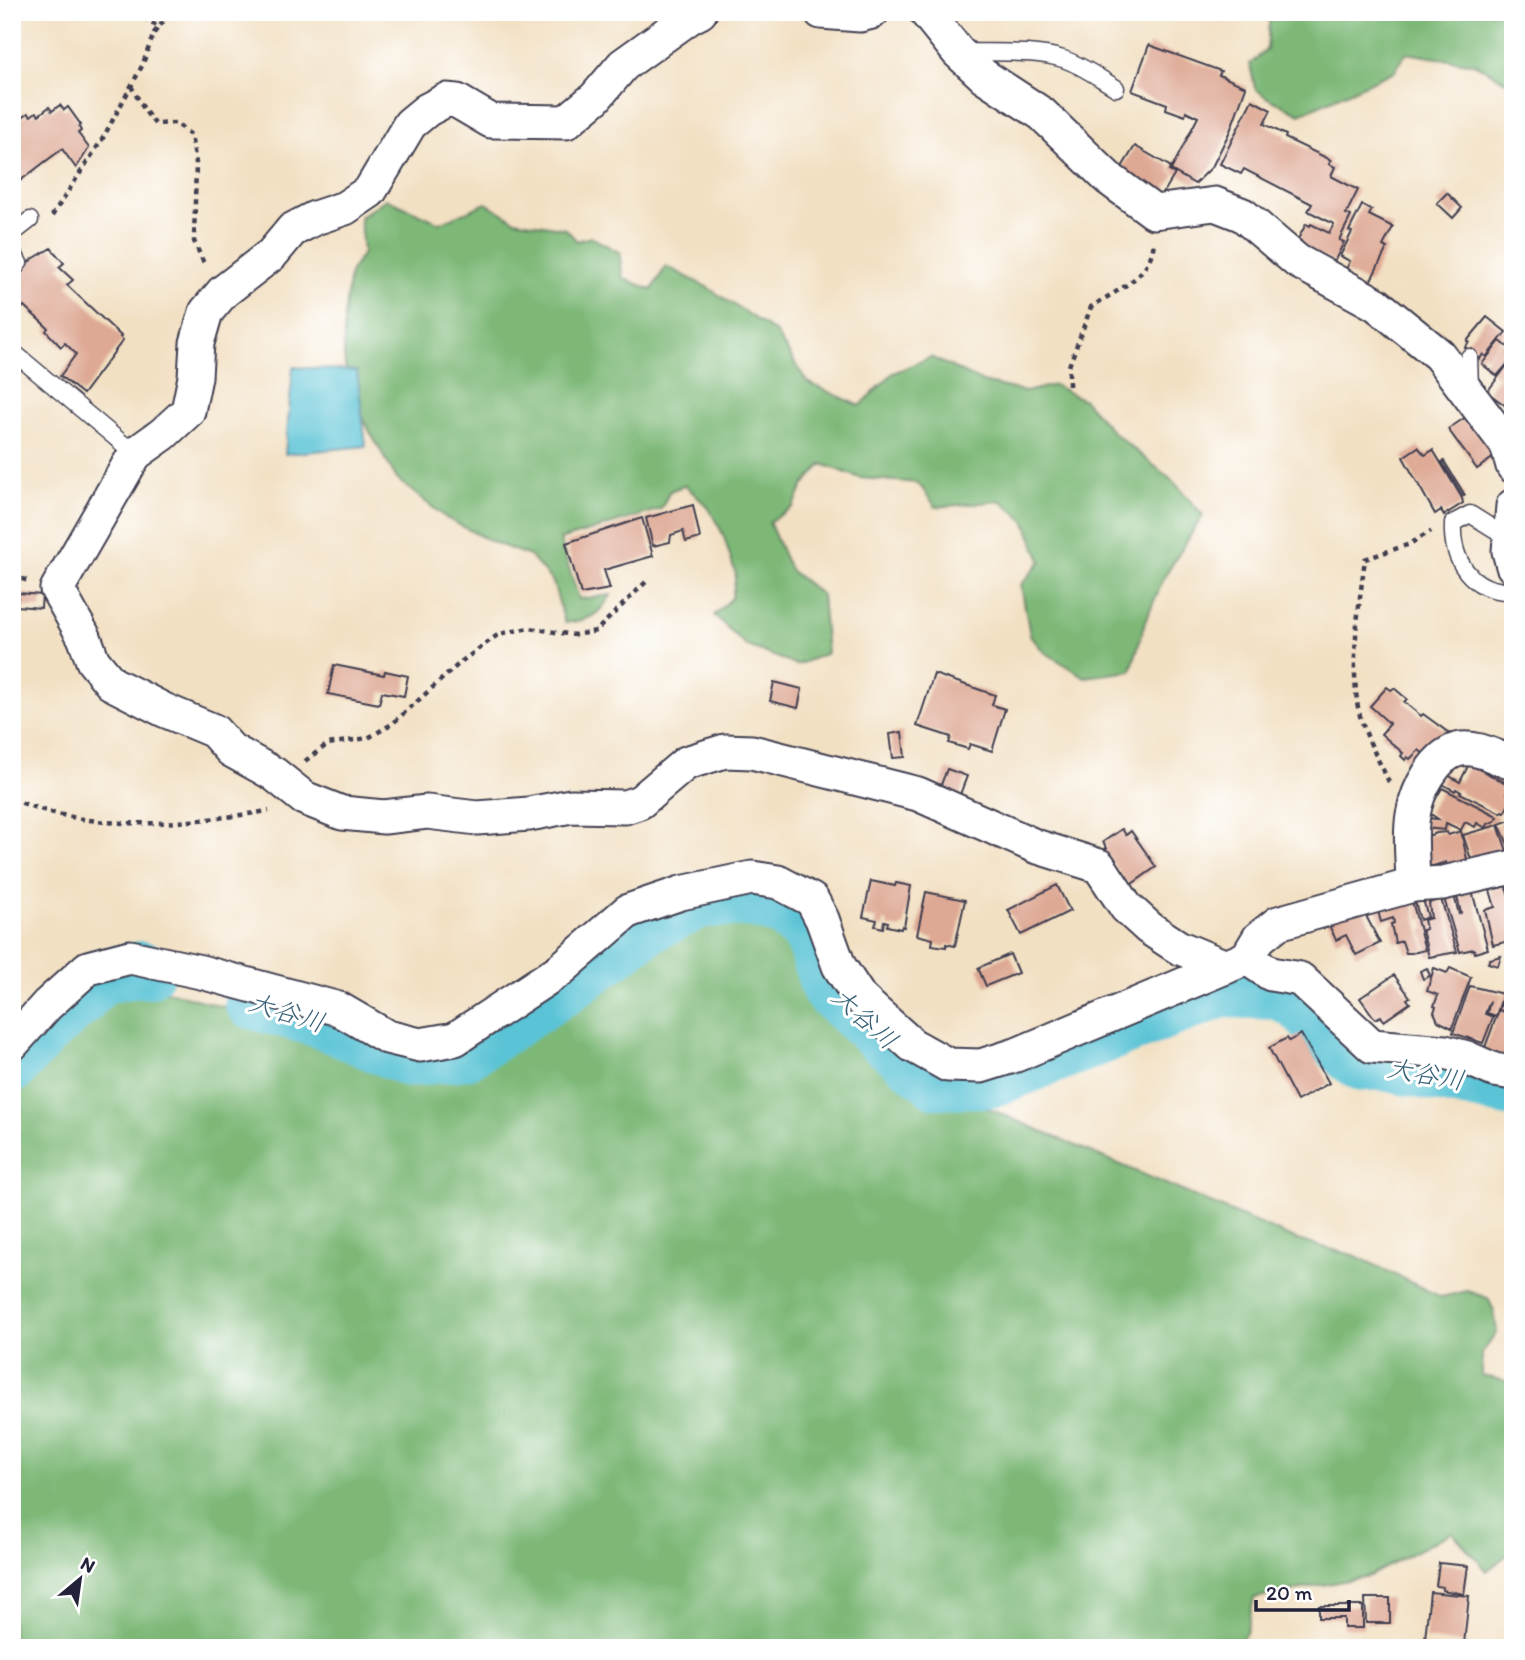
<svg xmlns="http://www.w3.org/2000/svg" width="1525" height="1660" font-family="Itim,'Klee One',sans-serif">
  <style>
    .forest { fill: #7db877; stroke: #506d59; stroke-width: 2 }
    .water { fill: #5ac3d5; stroke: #3e7288; stroke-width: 2 }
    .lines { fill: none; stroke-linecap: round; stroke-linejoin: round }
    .river { stroke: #5ac3d5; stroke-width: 56 }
    .building { fill: #dea994 }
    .lane-casing { stroke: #413e4f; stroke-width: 19 }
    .street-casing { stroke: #413e4f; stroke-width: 37 }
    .path { stroke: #413e4f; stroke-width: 4.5; stroke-dasharray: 5 5; stroke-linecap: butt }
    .lane { stroke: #fff; stroke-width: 16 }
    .street { stroke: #fff; stroke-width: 33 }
    .labels { text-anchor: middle; stroke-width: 6; stroke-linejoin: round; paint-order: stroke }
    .water-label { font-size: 26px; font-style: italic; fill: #386279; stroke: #fff }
  </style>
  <rect width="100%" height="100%" fill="#fff"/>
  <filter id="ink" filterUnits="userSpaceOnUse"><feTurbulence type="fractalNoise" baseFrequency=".0143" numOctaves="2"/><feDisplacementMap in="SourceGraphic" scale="14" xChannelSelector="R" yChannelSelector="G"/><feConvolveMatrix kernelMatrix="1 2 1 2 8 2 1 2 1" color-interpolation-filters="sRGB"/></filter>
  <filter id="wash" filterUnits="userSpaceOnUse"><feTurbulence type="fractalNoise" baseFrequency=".00686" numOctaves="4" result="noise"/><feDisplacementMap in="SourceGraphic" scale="28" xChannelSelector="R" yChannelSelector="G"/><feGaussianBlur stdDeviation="1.57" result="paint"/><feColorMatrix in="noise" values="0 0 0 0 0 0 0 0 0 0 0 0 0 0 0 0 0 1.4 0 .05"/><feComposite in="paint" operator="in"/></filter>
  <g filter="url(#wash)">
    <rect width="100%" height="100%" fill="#f2e0c3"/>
    <!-- forest -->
    <g class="forest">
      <polygon points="1270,12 1513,12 1513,85 1475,64 1406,53 1395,71 1300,114 1266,97 1255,88 1250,64 1267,49"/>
      <path d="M386 199 440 223 486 203 515 220 566 229 577 241 591 237 619 252 623 278 652 290 666 266 707 287 776 333 807 382 860 406 893 373 931 357 983 382 1026 392 1054 385 1084 400 1114 433 1174 482 1203 515 1165 576 1146 619 1131 671 1085 677 1043 651 1030 635 1021 585 1041 561 1025 521 1002 501 936 507 918 483 860 478 822 464 804 485 793 507 769 522 790 570 822 595 827 653 797 665 745 645 714 615 732 598 736 575 723 534 708 507 685 485 670 491 661 509 560 540 579 599 611 595C598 617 589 620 565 623L553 582 530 556 490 541 446 518 397 479 370 432 347 385 344 355V317L350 273 363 253 360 217Z"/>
      <polygon points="736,911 781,921 799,949 825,999 903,1072 1297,1240 1356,1256 1441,1297 1467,1291 1488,1298 1494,1311 1497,1332 1482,1353 1482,1376 1513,1382 1513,1550 1487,1571 1452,1532 1369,1576 1254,1598 1246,1633 1235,1648 12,1648 12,1089 91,1001 132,985 178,994 301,1029 381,1063 435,1072 533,1028 635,953 697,919"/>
    </g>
    <!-- water -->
    <polygon class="water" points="293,367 357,371 366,446 285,454"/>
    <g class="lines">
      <!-- river -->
      <g class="river">
        <polyline points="252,1001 320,1020 410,1059 465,1052 566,986 649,925 702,900 748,899 785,909 812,935 829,989 880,1035 937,1081 991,1080 1221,990 1281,992 1299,1003 1351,1056 1362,1063 1385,1063 1513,1090"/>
        <polyline points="12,1065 43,1031 78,1000 99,977 141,969 147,971"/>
      </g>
    </g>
    <g id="blocks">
      <!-- building -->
      <g class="building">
        <polygon points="1149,45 1221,71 1219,75 1246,87 1230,131 1212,167 1195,184 1171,170 1198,117 1186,111 1185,116 1166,109 1167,104 1132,91"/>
        <polygon points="1252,100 1271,110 1264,124 1286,135 1285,138 1331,160 1329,164 1335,167 1331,176 1358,190 1346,214 1351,216 1339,240 1344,242 1334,262 1300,245 1301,241 1298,239 1306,224 1310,226 1311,224 1329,233 1334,224 1308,211 1312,204 1244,169 1241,174 1220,164"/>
        <polygon points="60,105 64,110 68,107 81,125 79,127 81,131 78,133 89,148 76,168 62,149 12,187 12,125 28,113 31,116 36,112 39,115 49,107 52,111"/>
        <polygon points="1135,146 1171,167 1169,171 1175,174 1161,197 1119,172"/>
        <polygon points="1447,193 1462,208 1453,218 1437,203"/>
        <polygon points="1362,205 1372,210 1369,215 1393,227 1383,246 1387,248 1369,284 1345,272 1350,261 1340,256 1352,232 1349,231"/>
        <polygon points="51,248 64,263 59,267 73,280 67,285 121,336 120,337 123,340 83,394 60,376 76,354 65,343 61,347 46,331 48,328 24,306 12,318 12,280 31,260"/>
        <polygon points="1487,317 1506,332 1486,357 1483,354 1480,359 1465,347 1469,342 1467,341"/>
        <polygon points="1500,341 1513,351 1513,406 1510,409 1487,392 1511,360 1497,376 1482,364"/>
        <polygon points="1469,415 1498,454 1477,469 1448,429"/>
        <polygon points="1418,447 1425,455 1433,450 1462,498 1463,503 1444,515 1441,510 1435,514 1403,457"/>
        <polygon points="1444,461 1465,495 1463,496 1442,462"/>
        <polygon points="693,505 700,538 686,542 683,531 671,535 670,542 653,546 646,518"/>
        <polygon points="642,518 653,556 604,570 610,589 581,594 566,543"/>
        <polygon points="18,593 42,595 41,608 17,606"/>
        <polygon points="334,665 384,675 385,671 408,676 404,696 382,692 379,704 328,694"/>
        <polygon points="934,674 995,695 992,705 1005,709 992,751 970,744 968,749 949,743 951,737 917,726"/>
        <polygon points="774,682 802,689 798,708 770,701"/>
        <polygon points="1387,687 1391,690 1394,688 1407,699 1404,702 1421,716 1423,714 1449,733 1427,757 1419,750 1410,759 1407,757 1405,760 1401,756 1403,753 1381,734 1390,724 1370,706"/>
        <polygon points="902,732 905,757 893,758 890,734"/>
        <polygon points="1469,764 1510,785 1507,793 1512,798 1505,812 1502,811 1501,813 1460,793 1461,792 1456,789 1455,791 1440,783 1444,773 1460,782"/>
        <polygon points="947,769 967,776 959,797 939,790"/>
        <polygon points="1442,788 1493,814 1498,817 1495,821 1488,824 1486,828 1477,823 1475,827 1465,822 1461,830 1446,823 1445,830 1424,828 1424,818 1438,819 1428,812"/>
        <polygon points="1513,819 1513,851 1511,851 1499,824"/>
        <polygon points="1498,825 1507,851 1473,865 1463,835"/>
        <polygon points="1122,829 1126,835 1131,831 1156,867 1129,886 1103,850 1107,848 1103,842"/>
        <polygon points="1461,831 1467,859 1447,867 1446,862 1430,867 1426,854 1429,854 1424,837 1437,833 1447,832 1448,835"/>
        <polygon points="871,881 895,886 896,883 911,886 904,927 902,926 901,929 887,926 888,922 884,921 883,928 875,926 877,920 863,917"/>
        <polygon points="1057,885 1070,911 1021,935 1008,910"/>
        <polygon points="1506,886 1513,910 1513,940 1493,945 1485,910 1495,907 1490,890"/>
        <polygon points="1472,891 1488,949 1475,953 1474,949 1460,952 1443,895 1453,892 1459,914 1461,913 1457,897"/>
        <polygon points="926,892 965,900 955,946 946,944 946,947 932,945 933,939 917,935"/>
        <polygon points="1422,896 1428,917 1420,920 1414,898"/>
        <polygon points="1411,897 1425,950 1412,953 1406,953 1402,941 1395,943 1391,924 1394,923 1393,918 1381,922 1376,904"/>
        <polygon points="1441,899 1457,952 1429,957 1422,930 1426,929 1424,920 1431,918 1429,903"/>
        <polygon points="1362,908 1380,943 1356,955 1346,935 1336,940 1326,919"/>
        <polygon points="1010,954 1018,973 986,986 978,968"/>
        <polygon points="1501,956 1498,966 1488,963 1490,959"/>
        <polygon points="1427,968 1430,976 1423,979 1420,971"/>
        <polygon points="1434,968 1447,973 1450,968 1471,977 1452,1028 1438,1021 1434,1012 1436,1007 1434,1006 1438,995 1427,991"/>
        <polygon points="1394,975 1410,997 1407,999 1410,1003 1384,1021 1381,1016 1375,1019 1360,998"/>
        <polygon points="1470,986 1503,994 1496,1016 1487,1013 1490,1001 1485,1014 1493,1017 1483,1043 1453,1033"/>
        <polygon points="1506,990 1513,993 1513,1060 1484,1050 1499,1010 1511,1014 1499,1010"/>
        <polygon points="1301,1034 1329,1083 1297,1101 1269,1048 1287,1038 1289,1041"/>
        <polygon points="1439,1563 1468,1566 1464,1594 1442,1590 1443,1587 1436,1586"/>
        <polygon points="1430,1592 1469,1596 1464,1644 1425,1639"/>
        <polygon points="1365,1598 1390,1598 1390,1623 1366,1623"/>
        <polygon points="1319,1606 1363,1606 1363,1628 1344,1628 1344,1618 1319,1618"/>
        <polygon points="1500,1642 1513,1644 1513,1648 1499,1648"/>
      </g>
    </g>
  </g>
  <g filter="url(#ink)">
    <use href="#blocks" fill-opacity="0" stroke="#413e4f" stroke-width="2"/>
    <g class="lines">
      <!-- lane casing -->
      <g class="lane-casing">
        <g id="lane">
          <path d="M964 52C996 53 1033 50 1063 59 1082 65 1099 78 1116 88"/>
          <polyline points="12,234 30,220"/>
          <polyline points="12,250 19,263 12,271"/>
          <polyline points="12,351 135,454"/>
          <polyline points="1469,357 1470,389"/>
          <path d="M1510 539 1470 514 1453 523C1451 561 1472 593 1513 591"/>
        </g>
      </g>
      <!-- street casing -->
      <g class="street-casing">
        <g id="street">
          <polyline points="700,12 690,17 623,65 595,98 566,122 491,121 457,101 446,100 427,110 410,124 370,191 345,208 315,218 292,230 272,254 223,292 206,312 197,343 195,377 188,411 163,434 135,454 57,589 84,637 93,661 111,683 164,710 214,731 231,750 274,774 304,798 342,813 384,817 427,812 477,818 529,814 571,806 625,807 640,802 686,763 725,751 752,752 918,794 1035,846 1099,866 1126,907 1149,928 1178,947 1226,967"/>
          <polyline points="821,12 860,15 872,12"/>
          <polyline points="926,12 958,52 984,76 1042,114 1108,178 1154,212 1215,204 1243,215 1297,261 1376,304 1439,355 1507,445 1513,466"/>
          <polyline points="1513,506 1509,551 1513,566"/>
          <path d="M1413 885C1413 863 1409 837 1413 815 1417 791 1435 753 1461 749 1480 747 1496 758 1513 763"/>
          <polyline points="1247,958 1271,974 1300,979 1372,1046 1445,1052 1467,1058 1494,1070 1513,1073"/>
          <polyline points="12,1044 47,1005 88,968 130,957 201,972 339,1009 387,1037 420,1045 455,1039 560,970 628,911 681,893 752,878 778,882 812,900 822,919 839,966 860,998 912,1045 948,1065 981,1066 1016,1055 1247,958 1259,938 1278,923 1413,885 1443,883 1513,867"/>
        </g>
      </g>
      <!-- path -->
      <g class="path">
        <polyline points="135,12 158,27"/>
        <polyline points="131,86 145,111 155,124 176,123 191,135 196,163 194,241 205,266"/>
        <polyline points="52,216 103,138 142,66 154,33 171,12"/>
        <path d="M1069 386V366L1091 307C1118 289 1151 278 1154 241"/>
        <polyline points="12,576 29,581"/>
        <polyline points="305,761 328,744 368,738 392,724 462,661 499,634 529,628 575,635 596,631 647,581"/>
        <path d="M1389 782C1378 759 1360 727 1357 701 1351 653 1359 606 1365 559L1410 544 1431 531"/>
        <path d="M12 799C99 835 179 824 269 811"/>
      </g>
      <!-- lane -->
      <use href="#lane" class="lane"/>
      <!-- street -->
      <use href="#street" class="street"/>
    </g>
  </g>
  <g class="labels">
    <!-- water labels -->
    <g class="water-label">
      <text transform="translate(287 1012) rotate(17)" y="9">大谷川</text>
      <text transform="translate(865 1018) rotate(42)" y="9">大谷川</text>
      <text transform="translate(1426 1074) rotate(10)" y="9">大谷川</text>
    </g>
  </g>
  <!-- margin -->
  <rect width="1525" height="1660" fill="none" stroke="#fff" stroke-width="42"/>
  <!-- north arrow -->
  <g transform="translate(80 1579) rotate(29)" stroke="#ffffff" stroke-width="5" paint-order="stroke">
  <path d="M0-5L12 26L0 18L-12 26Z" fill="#22223b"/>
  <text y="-10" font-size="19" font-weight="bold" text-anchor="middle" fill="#22223b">N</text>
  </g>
  <!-- scale -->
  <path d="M1256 1600v10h93v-10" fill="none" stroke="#22223b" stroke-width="3.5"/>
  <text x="1266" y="1600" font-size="21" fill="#22223b" stroke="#ffffff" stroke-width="5" paint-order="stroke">20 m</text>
</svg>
